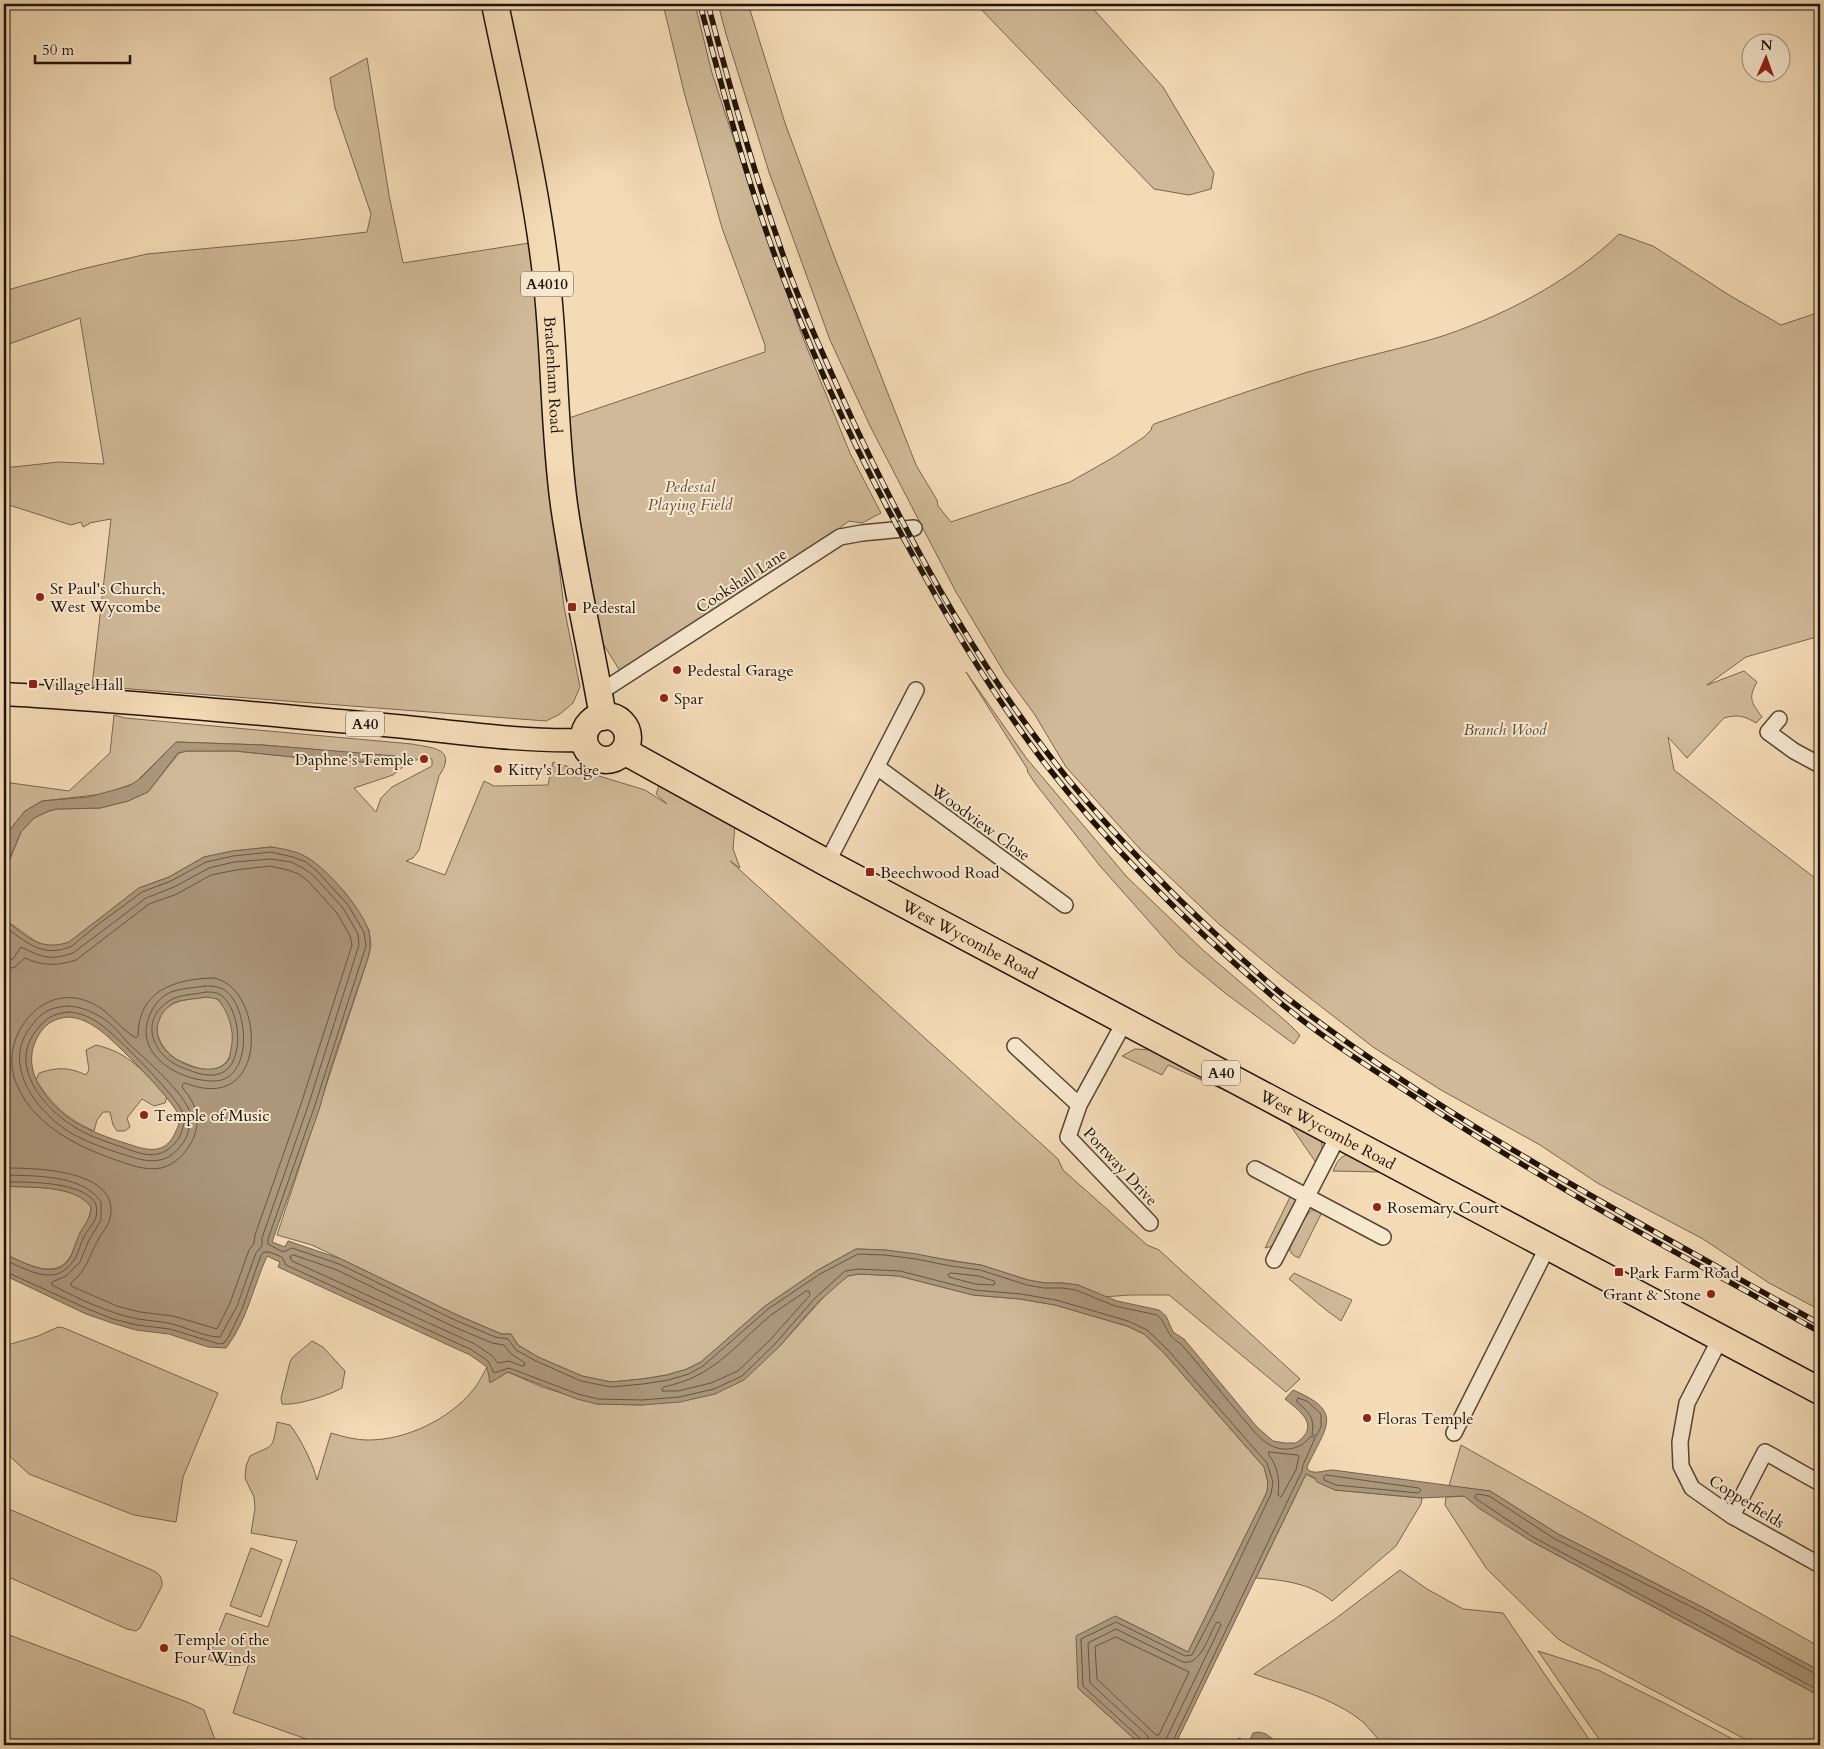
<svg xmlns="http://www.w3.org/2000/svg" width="1824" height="1749" font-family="Cardo,serif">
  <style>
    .green { fill: #cfb998; stroke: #786650; fill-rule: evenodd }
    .water { fill: #ac977b; stroke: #74624d; fill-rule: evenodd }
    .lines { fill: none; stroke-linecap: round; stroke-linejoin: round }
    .shore { stroke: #665542; stroke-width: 1 }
    .street-casing { stroke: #564534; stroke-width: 18 }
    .primary-casing { stroke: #211308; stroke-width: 25 }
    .highway-casing { stroke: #211308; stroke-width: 29 }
    .street { stroke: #f7e8d0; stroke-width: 15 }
    .primary { stroke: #f3dbb6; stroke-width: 22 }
    .highway { stroke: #f3dbb6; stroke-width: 26 }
    .rail-casing { stroke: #211308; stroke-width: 5.5 }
    .rail { stroke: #f7e8d0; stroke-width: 4; stroke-dasharray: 11; stroke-linecap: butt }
    .poi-dot { fill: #8f2418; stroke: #f7e8d0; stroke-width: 2 }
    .labels { text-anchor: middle; stroke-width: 4; stroke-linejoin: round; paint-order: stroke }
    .shield { fill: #f7e8d0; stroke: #615344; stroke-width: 1 }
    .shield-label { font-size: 15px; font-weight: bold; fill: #211308 }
    .street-label { font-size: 16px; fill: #211308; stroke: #f7e8d0 }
    .park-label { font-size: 16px; font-style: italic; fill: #5e4d3a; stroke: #f7e8d0 }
    .poi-label { font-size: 16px; fill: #211308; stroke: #f7e8d0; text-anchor: start }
  </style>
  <rect width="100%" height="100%" fill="#f3dbb6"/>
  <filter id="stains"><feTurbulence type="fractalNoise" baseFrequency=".004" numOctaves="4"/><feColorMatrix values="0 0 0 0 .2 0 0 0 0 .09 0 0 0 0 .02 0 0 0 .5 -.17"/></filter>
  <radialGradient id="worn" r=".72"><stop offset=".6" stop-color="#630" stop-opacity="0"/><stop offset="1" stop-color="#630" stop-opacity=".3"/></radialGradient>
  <!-- green -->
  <g class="green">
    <polygon points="663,4 695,4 712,73 759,216 803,338 850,453 881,513 862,523 849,521 779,572 620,671 602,642 577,502 569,418 765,352 765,345 722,228 684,92"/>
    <path d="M718 4H770L750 10 785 123 834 256 916 465 937 500 938 506 951 522 1070 482 1114 457 1144 437 1152 429 1151 428 1154 424C1205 406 1256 388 1308 372 1349 360 1392 351 1433 339 1498 319 1570 282 1619 234L1653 246 1729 295 1781 325 1820 312V636L1746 657 1707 685 1744 671 1757 682C1748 698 1751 702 1762 717L1756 723C1745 716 1737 714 1724 718L1687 758 1668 737 1674 770 1815 878 1820 875V1310L1769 1283 1703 1239 1599 1184 1540 1145 1441 1090 1373 1047 1283 977 1220 925 1140 849 1066 767 1035 715 1005 674 956 592 871 428 830 340 769 172 726 34Z"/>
    <polygon points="976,4 1089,4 1163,87 1214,173 1211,189 1189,195 1154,189"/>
    <polygon points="367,58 389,195 403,263 529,243 541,327 548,476 564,607 580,687 573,703 560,714 546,721 92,686 111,519 89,523 89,524 83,527 81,522 71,525 9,505 9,500 4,499 4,468 59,462 104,464 80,318 4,346 4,291 82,269 147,254 298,240 367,232 371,214 335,108 330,78"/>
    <polygon points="966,672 1027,759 1127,877 1204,951 1289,1024 1300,1035 1294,1044 1225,993 1179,955 1100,866 1035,783 1027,771 1028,770"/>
    <path d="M114 715 125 718 412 744C432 748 458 748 439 776L419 850 413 858 406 861 445 875 484 781 494 786 548 785 553 762 645 790 667 804 656 794 659 786 735 825 733 849 740 868 730 861 1058 1159 1063 1170 1147 1245 1159 1250 1300 1379 1286 1392 1169 1295H1129L1104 1297 1078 1285 1063 1283H1045L1028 1280 981 1265 885 1250 856 1249 818 1270 765 1306 701 1362 687 1369 667 1375 642 1379 611 1382 582 1376 538 1357 518 1345 511 1334H502L457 1315 312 1245 277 1235 368 958 371 946 369 930 352 902 343 890 321 868 308 858 294 852 271 847 233 851 204 857 169 877 139 888 69 942 60 945 51 946 38 943 4 919V874L21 832 34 818 49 811 57 809 100 808 128 801 148 792 179 753 187 751H235L313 759 398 764 397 757 263 745 176 742 135 783 104 794 42 801 25 811 4 837V782L69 791 110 753ZM428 758 432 759V766L392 787 381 798 376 812 354 788 393 775 410 761Z"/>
    <path d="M213 997C239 1008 247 1087 192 1066 186 1063 177 1061 172 1056 153 1040 150 1015 175 1003 183 999 203 997 213 997Z"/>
    <path d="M96 1045C130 1053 144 1072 167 1097L165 1103 154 1106 142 1099 127 1118 130 1127 125 1131H117L113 1125 110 1112H103L97 1120 94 1131C67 1119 52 1105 36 1080L39 1073C57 1067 69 1067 86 1075L89 1070 86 1050Z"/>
    <polygon points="1135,1049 1153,1050 1309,1128 1321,1138 1323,1155 1317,1164 1288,1122 1273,1116 1275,1113 1168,1065 1162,1075 1122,1056"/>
    <path d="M1349 1154 1432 1199 1379 1172 1333 1171C1337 1162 1339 1157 1349 1154Z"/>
    <path d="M4 1186C29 1188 74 1184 91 1206 91 1220 83 1226 78 1238 75 1245 73 1254 68 1260 51 1280 24 1262 4 1254Z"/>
    <polygon points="1291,1195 1297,1199 1298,1206 1276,1245 1265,1248"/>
    <path d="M1312 1210H1323L1299 1258C1295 1256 1291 1255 1290 1250 1288 1242 1305 1215 1312 1210Z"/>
    <polygon points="1294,1273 1352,1300 1341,1321 1326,1310 1289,1279"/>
    <path d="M859 1274 899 1276 973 1295 1020 1299 1055 1305 1127 1326 1144 1334 1163 1352 1264 1467 1268 1482 1267 1492 1188 1652 1115 1616 1078 1688 1141 1745H323L233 1713 249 1663C235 1668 221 1665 208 1659L226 1613 268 1627 297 1541 251 1533 255 1508 254 1497 245 1478 246 1466 250 1456C274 1444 272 1451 277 1422L290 1425C300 1437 314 1466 317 1480L331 1433C344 1437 356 1440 369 1440 406 1440 450 1419 473 1390 479 1383 483 1374 487 1367L508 1372 542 1387 597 1404 642 1405 778 1348 831 1289 848 1276Z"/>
    <polygon points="58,1327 64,1328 218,1393 183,1477 176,1522 134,1515 29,1474 4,1451 4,1346 38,1336"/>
    <path d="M312 1341 323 1347 345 1371 342 1388C330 1395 296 1406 282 1404L281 1398 290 1362 293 1357Z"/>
    <polygon points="1461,1445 1820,1647 1820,1671 1704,1608 1558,1534 1490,1491 1449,1486"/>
    <path d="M1306 1474 1335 1490 1422 1498 1421 1504 1396 1546 1332 1601C1310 1583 1283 1580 1256 1578Z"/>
    <polygon points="1464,1496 1531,1541 1820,1696 1820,1742 1804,1745 1756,1745 1568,1645 1558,1639 1486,1568 1445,1505 1446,1497"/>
    <path d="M4 1507 152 1570C160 1574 162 1577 162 1586L140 1628 136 1631 127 1629 4 1575Z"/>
    <polygon points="251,1548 282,1560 261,1617 230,1606"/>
    <path d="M1400 1570 1427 1589 1463 1609 1503 1613 1593 1745H1383C1377 1738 1370 1729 1363 1722 1332 1697 1290 1687 1254 1674L1335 1619Z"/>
    <polygon points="4,1633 187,1702 204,1710 217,1745 4,1745"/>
    <polygon points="1538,1651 1598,1670 1670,1706 1744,1745 1603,1745"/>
  </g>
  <!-- water -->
  <g class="water">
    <polygon points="176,742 263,745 396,756 398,764 313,759 235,751 187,751 178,753 148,792 128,801 100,808 57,809 49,811 34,818 21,832 4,872 4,837 25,811 42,801 88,797 129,786 141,778"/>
    <path d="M271 847C284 849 297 851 308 858 327 869 363 910 369 932 371 941 370 949 368 958L331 1067 319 1110 272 1242 285 1247 288 1241 341 1259 457 1315 501 1334H511L518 1345 538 1357 582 1376 611 1382 642 1379 667 1375 687 1369 701 1362 765 1306 818 1270 856 1249 885 1250 917 1254 952 1261 981 1265 1028 1280 1045 1283H1063L1078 1285 1117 1301 1159 1310 1166 1316 1173 1332 1184 1339 1257 1427 1273 1441 1284 1443H1296C1321 1426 1301 1412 1285 1399L1293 1390C1345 1412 1326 1426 1307 1467L1308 1470C1316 1475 1324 1470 1333 1470L1490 1491 1558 1534 1704 1608 1820 1671V1696L1531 1541 1480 1509 1464 1496 1422 1498 1335 1490 1317 1482 1315 1478 1306 1474 1175 1745H1141L1078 1688 1076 1636 1115 1616 1188 1652 1267 1492 1268 1482 1264 1467 1163 1352 1144 1334 1127 1326 1055 1305 1020 1299 973 1295 899 1276 859 1274 848 1276 818 1302 778 1348 744 1380 715 1394 680 1402 642 1405 597 1404 577 1399 508 1372 490 1383 487 1367 470 1355 278 1267 280 1262 267 1256C253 1287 247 1321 226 1348L208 1347 169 1334 136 1330 112 1323 86 1314 4 1275V1254C22 1261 58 1284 71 1256 74 1249 76 1242 79 1235 84 1224 91 1219 91 1207 74 1184 29 1188 4 1186V957L8 946 4 942V919C26 936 40 952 69 942L139 888 169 877 204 857 233 851ZM207 997 218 999C229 1014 235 1031 231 1049 230 1054 230 1060 226 1063 208 1082 143 1055 160 1018 163 1011 169 1005 176 1002 185 999 197 999 207 997ZM69 1017C80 1018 88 1022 97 1028 111 1037 177 1103 179 1117 180 1121 178 1127 176 1131 165 1157 146 1150 125 1143 109 1138 90 1131 76 1123 49 1106 19 1071 37 1038 44 1024 54 1018 69 1017Z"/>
    <polygon points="1259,1732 1266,1734 1281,1745 1236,1745 1239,1738 1249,1742 1253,1733"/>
  </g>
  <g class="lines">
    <!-- shore -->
    <g class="shore">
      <path d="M4 926C26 942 43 959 72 946L96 926 142 892 171 881 206 862 233 856 271 852 293 857 306 862 318 872 348 905 364 932 366 946 314 1108 268 1239V1244L283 1252 292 1248 339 1264 455 1320 495 1337 508 1339 516 1350 536 1361 581 1381 611 1387 643 1384 668 1380 689 1374 703 1366 768 1309 820 1274 858 1254 885 1255 916 1259 951 1266 980 1270 1027 1285 1044 1288H1063L1076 1290 1115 1306 1157 1315C1168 1324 1164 1334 1181 1344 1201 1367 1220 1391 1240 1415 1249 1425 1258 1438 1270 1445 1285 1453 1301 1449 1311 1436L1315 1438 1303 1465 1302 1471 1171 1745"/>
      <path d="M4 963 13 959 21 947C42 957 49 961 73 953L146 898 174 887 209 868 234 862 271 859 291 862 303 868 314 876 343 908 358 934 359 945 308 1106 262 1238V1246L256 1253 237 1306 220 1337C205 1337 188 1328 172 1324 161 1321 149 1321 138 1319 108 1313 79 1299 52 1285V1282L66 1276 80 1262 89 1240 101 1220V1202C83 1174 33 1176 4 1175"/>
      <path d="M4 970 15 967 25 958C42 966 58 966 76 960L149 904 177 894 211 875 236 870 270 866 288 870 299 874 309 882 337 913 350 936 352 945 301 1104 255 1235 254 1243 249 1250 230 1303 217 1329 173 1316 140 1312 117 1306 71 1286V1283C88 1268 87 1260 97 1242 100 1235 106 1229 109 1222 126 1169 34 1168 4 1168"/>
      <path d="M213 978C265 985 272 1117 185 1083L183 1084 182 1087C195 1103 202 1118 193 1139 187 1152 175 1165 161 1168 145 1171 131 1165 116 1160 75 1146 28 1122 14 1077 2 1036 40 986 84 1000 108 1007 118 1028 136 1038L138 1036C138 991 174 979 213 978Z"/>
      <path d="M205 986C212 986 217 986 223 989 250 1005 254 1082 213 1081 180 1081 134 1055 149 1017 153 1006 160 997 171 992 181 988 194 988 205 986Z"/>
      <path d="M206 992C211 992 216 992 221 995 242 1010 247 1072 214 1075 202 1076 191 1071 181 1067 152 1055 139 1020 169 1001 179 994 194 995 206 992Z"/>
      <path d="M69 1006C82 1007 93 1012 104 1019 113 1025 121 1035 128 1043 144 1058 185 1093 190 1113 192 1120 189 1129 187 1136 182 1146 172 1158 160 1160 146 1163 133 1157 119 1153 103 1148 85 1141 71 1133 38 1113 2 1067 29 1029 41 1013 48 1007 69 1006Z"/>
      <path d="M69 1012C81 1013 90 1017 100 1024 115 1034 182 1101 184 1116 185 1123 182 1132 179 1138 174 1145 167 1152 158 1154 146 1157 133 1151 122 1147 107 1142 86 1135 73 1126 44 1108 9 1067 35 1032 46 1018 51 1014 69 1012Z"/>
      <path d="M4 1182C27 1182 80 1181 95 1202 97 1206 97 1213 96 1217 94 1224 87 1230 84 1237 79 1246 78 1257 71 1264 66 1270 59 1275 51 1275 35 1276 18 1265 4 1260"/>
      <polygon points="294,1255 337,1270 452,1326 492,1343 504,1345 511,1354 524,1362 525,1365 522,1366 509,1361 498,1363 491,1355 475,1344 292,1261 290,1257"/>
      <polyline points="4,1271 88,1309 113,1319 137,1325 170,1329 219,1344 224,1343 229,1336 242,1309 261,1255 264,1252 269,1252 282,1257 286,1265 472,1350 488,1361 494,1373 509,1368 578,1394 598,1399 642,1400 679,1397 714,1389 742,1376 775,1344 815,1298 845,1271 859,1269 900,1271 974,1290 1021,1294 1056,1300 1128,1321 1147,1330 1167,1349 1267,1463 1273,1482 1271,1494 1216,1609 1192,1655 1185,1656 1116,1622 1081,1639 1083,1686 1142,1740 1144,1745"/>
      <polygon points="951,1273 979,1276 994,1281 995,1284 993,1285 975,1284 949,1277 948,1275"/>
      <path d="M806 1291H809L810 1295 770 1340 738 1371 711 1383 678 1391H662L663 1387C714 1377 734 1346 771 1315 782 1307 795 1299 806 1291Z"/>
      <path d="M1298 1398 1307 1401 1321 1414V1427L1316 1436 1312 1434C1315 1418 1309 1412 1297 1402Z"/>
      <path d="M1269 1452 1297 1455 1299 1456 1296 1470 1281 1497 1278 1495C1280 1481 1278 1467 1269 1455Z"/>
      <polygon points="1326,1475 1419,1488 1421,1490 1418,1493 1336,1485 1324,1480 1324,1477"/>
      <polygon points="1116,1637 1189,1672 1159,1735 1156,1735 1097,1679 1095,1647"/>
      <polyline points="1820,1675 1816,1674 1702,1612 1555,1539 1489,1496 1477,1494 1475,1496 1475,1498 1533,1537 1820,1691"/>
      <path d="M1150 1745 1147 1735 1090 1683 1088 1643 1116 1629 1183 1662C1200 1666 1209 1636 1216 1623L1219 1622 1221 1625 1166 1739 1165 1745"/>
    </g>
    <!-- street casing -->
    <g class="street-casing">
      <g id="street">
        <polyline points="599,693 840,537 862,533 914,528"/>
        <polyline points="1779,719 1768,732 1794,751 1820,765"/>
        <polyline points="877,767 1065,905"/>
        <polyline points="827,863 916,690"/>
        <polyline points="1125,1021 1079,1105 1068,1137 1150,1223"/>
        <polyline points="1015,1046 1079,1105"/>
        <polyline points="1255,1169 1383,1237"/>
        <polyline points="1274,1260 1338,1136"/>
        <polyline points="1721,1337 1687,1403 1680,1442 1681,1466 1692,1488 1732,1516 1820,1565"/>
        <polyline points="1454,1433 1548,1246"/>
        <polyline points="1732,1516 1765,1452 1820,1483"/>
      </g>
    </g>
    <!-- primary casing -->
    <g class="primary-casing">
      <path id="primary" d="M4 694C131 701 258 714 385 725 451 731 518 742 584 740"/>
    </g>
    <!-- highway casing -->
    <g class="highway-casing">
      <g id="highway">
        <path id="s1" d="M495 4C514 96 537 189 547 283 555 357 554 431 564 505 574 576 591 646 603 717"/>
        <circle cx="606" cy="738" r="22"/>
        <path id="s2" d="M624 751 827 863 1820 1391"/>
      </g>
    </g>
    <!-- street -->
    <use href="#street" class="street"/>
    <!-- primary -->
    <use href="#primary" class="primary"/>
    <!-- highway -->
    <use href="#highway" class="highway"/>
    <!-- rail casing -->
    <g class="rail-casing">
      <g id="rail">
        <path d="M700 4C722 88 745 174 775 256 816 367 867 475 925 577 960 640 999 703 1043 761 1108 845 1190 926 1271 995 1314 1032 1364 1064 1412 1095 1543 1182 1683 1256 1820 1332"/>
        <path d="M708 4C729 85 752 166 780 246 800 306 827 363 853 421 907 537 971 654 1049 755 1084 801 1123 842 1163 883 1188 909 1215 933 1241 958 1255 970 1268 983 1282 994 1448 1123 1637 1221 1820 1324"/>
      </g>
    </g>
    <!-- rail -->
    <use href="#rail" class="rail"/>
  </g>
  <!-- markers -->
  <g class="poi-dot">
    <circle cx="40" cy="597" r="5"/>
    <rect x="567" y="602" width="10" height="10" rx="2.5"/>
    <circle cx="677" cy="670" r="5"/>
    <rect x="28" y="679" width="10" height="10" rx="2.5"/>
    <circle cx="664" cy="698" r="5"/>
    <circle cx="424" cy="759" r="5"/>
    <circle cx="498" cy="769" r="5"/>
    <rect x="865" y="867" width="10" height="10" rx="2.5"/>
    <circle cx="144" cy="1115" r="5"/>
    <circle cx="1377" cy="1207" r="5"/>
    <rect x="1614" y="1267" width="10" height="10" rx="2.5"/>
    <circle cx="1711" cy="1294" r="5"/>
    <circle cx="1367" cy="1418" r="5"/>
    <circle cx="164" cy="1648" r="5"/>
  </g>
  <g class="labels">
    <!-- shield labels -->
    <g class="shield">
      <rect x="521" y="271.5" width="52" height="25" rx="4"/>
      <rect x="346" y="711.5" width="38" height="25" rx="4"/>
      <rect x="1202" y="1060.5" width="38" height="25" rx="4"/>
    </g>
    <g class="shield-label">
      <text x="547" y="289">A4010</text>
      <text x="365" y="729">A40</text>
      <text x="1221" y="1078">A40</text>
    </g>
    <!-- street labels -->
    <g class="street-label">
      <text dy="6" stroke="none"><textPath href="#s1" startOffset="376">Bradenham Road</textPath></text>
      <text transform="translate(741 580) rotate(-33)" y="6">Cookshall Lane</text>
      <text transform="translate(981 822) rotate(36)" y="6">Woodview Close</text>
      <text dy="6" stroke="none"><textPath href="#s2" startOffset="394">West Wycombe Road</textPath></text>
      <text dy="6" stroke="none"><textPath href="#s2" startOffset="799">West Wycombe Road</textPath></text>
      <text transform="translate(1121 1166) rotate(47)" y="6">Portway Drive</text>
      <text transform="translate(1747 1501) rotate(32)" y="6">Copperfields</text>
    </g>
    <!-- park labels -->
    <g class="park-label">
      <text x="690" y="492">Pedestal<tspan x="690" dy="18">Playing Field</tspan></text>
      <text x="1505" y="735">Branch Wood</text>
    </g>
    <!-- poi labels -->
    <g class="poi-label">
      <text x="50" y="594">St Paul's Church,<tspan x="50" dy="18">West Wycombe</tspan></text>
      <text x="582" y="613">Pedestal</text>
      <text x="687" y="676">Pedestal Garage</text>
      <text x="43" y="690">Village Hall</text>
      <text x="674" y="704">Spar</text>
      <text x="414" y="765" text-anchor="end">Daphne's Temple</text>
      <text x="508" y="775">Kitty's Lodge</text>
      <text x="880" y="878">Beechwood Road</text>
      <text x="154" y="1121">Temple of Music</text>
      <text x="1387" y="1213">Rosemary Court</text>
      <text x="1629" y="1278">Park Farm Road</text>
      <text x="1701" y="1300" text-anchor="end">Grant &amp; Stone</text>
      <text x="1377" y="1424">Floras Temple</text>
      <text x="174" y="1645">Temple of the<tspan x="174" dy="18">Four Winds</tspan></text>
    </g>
  </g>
  <!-- margin -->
  <rect width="1824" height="1749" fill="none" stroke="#f3dbb6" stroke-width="20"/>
  <rect x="5" y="5" width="1814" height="1739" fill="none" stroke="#211308" stroke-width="2.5"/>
  <rect x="10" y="10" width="1804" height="1729" fill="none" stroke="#211308"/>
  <!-- north arrow -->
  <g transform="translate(1766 58) rotate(2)"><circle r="24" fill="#f7e8d0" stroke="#a19380"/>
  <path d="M0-4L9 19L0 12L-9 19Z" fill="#8f2418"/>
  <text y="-8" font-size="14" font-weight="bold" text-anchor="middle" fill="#211308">N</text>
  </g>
  <!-- scale -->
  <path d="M35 55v8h95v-8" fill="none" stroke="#211308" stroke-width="2.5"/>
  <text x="42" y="55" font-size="15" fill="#211308" stroke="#f7e8d0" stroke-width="4" paint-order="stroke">50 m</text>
  <rect width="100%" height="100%" filter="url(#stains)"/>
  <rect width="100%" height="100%" fill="url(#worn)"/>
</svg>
